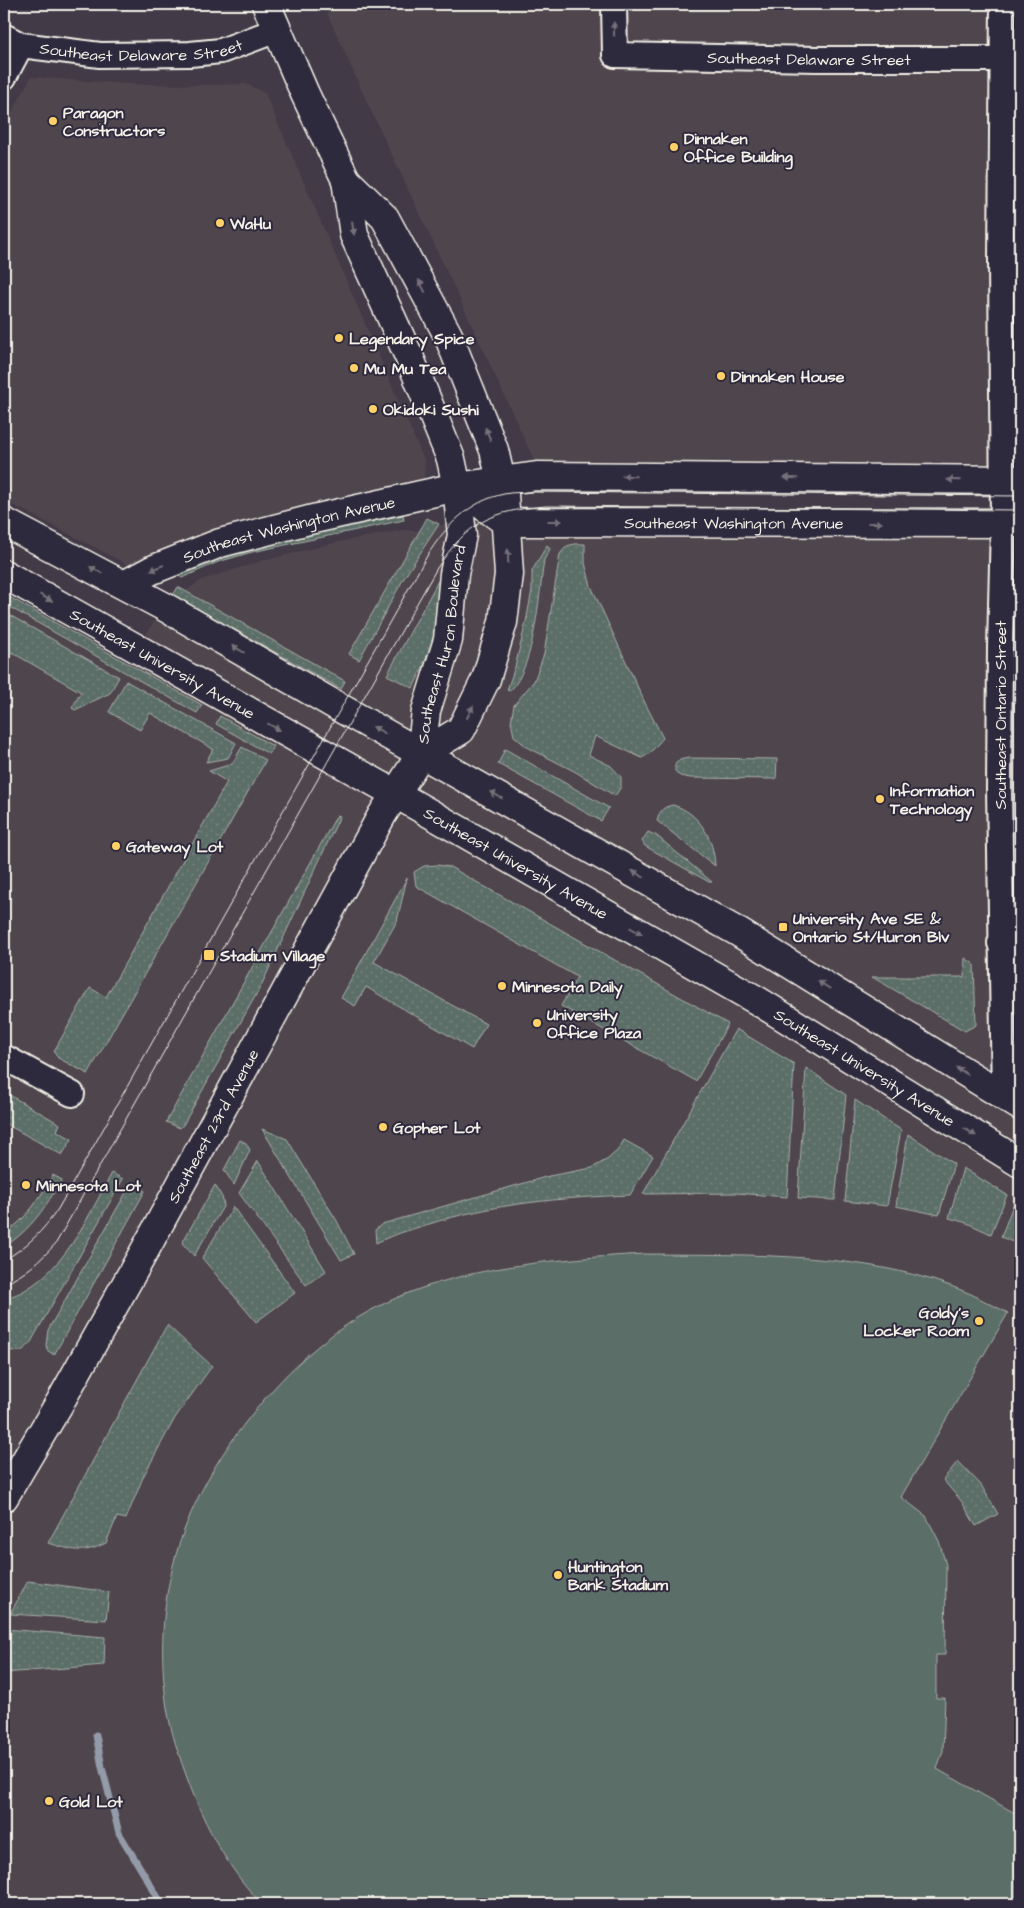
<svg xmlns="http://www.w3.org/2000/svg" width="1024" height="1908" font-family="'Architects Daughter',sans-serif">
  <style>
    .built { fill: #50454e }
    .green { fill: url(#green-dots); stroke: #a8b0a8 }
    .pitch { fill: #5b6e67; stroke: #a8b0a8 }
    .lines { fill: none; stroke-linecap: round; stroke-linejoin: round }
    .stream { stroke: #939ba8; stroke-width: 7 }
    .street-casing { stroke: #f4f1e8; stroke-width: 28 }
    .secondary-casing { stroke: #f4f1e8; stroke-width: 31 }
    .street { stroke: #2f2a3d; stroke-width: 24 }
    .secondary { stroke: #2f2a3d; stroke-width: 28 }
    .tram { stroke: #f4f1e8; stroke-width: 1 }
    .oneway { fill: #747079 }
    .poi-dot { fill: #ffd166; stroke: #2f2a3d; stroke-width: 2 }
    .labels { text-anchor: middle; stroke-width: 4; stroke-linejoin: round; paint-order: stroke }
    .street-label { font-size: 16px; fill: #f4f1e8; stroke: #2f2a3d }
    .poi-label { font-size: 16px; font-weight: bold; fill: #f4f1e8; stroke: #2f2a3d; text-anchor: start }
  </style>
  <defs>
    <pattern id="green-dots" width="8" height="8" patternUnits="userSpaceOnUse" patternTransform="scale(1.25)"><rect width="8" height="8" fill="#5b6e67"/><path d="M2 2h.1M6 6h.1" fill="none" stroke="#73837d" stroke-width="1.8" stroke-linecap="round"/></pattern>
  </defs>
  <rect width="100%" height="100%" fill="#423a47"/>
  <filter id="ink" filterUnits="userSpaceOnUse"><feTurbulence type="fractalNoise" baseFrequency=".02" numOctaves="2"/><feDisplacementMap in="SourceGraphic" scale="10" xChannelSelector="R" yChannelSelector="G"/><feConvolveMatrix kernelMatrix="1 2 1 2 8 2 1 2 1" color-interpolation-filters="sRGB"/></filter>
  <g filter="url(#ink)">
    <!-- built -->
    <g class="built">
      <polygon points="323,4 1020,4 1020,789 999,789 1000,912 1020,912 1020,1904 4,1904 4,594 129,664 163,606 202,580 258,562 338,542 404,530 415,531 455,522 549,521 1017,535 1015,240 987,235 989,475 539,471 457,293 366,100"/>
      <polygon points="31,77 128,84 205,85 246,84 265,93 425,462 424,482 412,491 253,518 185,543 149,562 128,565 4,500 4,127"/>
    </g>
    <!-- green -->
    <g class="green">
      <polygon points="403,515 404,520 252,552 218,562 182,578 176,574 220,557 276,541"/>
      <polygon points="427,518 439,524 404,578 359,660 349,654"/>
      <polygon points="574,544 585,544 585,563 591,586 646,705 663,738 650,753 642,758 595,736 589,755 611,766 621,777 621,787 615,796 574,771 527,747 514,736 511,722 514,705 534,681 544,654 560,554 567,546"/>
      <path d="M547 545 550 549 544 560C539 595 535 666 510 691L507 690 515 667 526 622 532 590V571Z"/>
      <polygon points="444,570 441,613 424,665 413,688 387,675"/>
      <polygon points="178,587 345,681 341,689 173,595"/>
      <polygon points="4,594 202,705 197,713 4,604"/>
      <polygon points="4,612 119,677 110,693 75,710 72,708 81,692 4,648"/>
      <polygon points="126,681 236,743 228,758 206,762 213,749 150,713 140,730 109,712"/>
      <polygon points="220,716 273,746 269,754 216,724"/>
      <polygon points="242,747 266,760 88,1074 58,1058 54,1051 90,988 106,997 227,782 209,771 232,764"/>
      <polygon points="505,749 609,808 601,821 498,764"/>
      <polygon points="688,758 777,759 776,779 690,778 680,776 675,771 675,764 680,760"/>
      <path d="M673 805C700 813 714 839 715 866L657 821C660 811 662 807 673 805Z"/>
      <polygon points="337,815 340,816 261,986 183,1125 180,1128 166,1122"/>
      <polygon points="648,832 657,836 712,882 709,882 645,846 642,841"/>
      <polygon points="437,865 450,867 728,1024 696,1081 561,1006 577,977 416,886 414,872 424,866"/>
      <polygon points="407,878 397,921 374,962 486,1024 472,1049 366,987 355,1006 341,998"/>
      <polygon points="965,958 974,964 976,1025 965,1031 872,977 964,977"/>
      <polygon points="736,1029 794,1064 787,1197 736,1193 643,1194"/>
      <polygon points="806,1068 846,1095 835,1200 798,1198"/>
      <polygon points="4,1092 60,1124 57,1131 72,1139 62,1155 4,1123"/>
      <polygon points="855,1100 901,1130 887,1206 845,1201"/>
      <polygon points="262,1129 287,1139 337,1221 354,1254 341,1260"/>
      <polygon points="908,1134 954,1164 939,1215 896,1206"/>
      <polygon points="240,1140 246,1143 250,1150 234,1185 224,1170"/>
      <path d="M624 1140 653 1156 630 1195C561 1198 493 1203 426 1225 409 1230 392 1235 376 1243L375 1230 382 1224 549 1176 592 1168 608 1159 618 1150Z"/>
      <polygon points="258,1161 326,1271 306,1285 239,1193"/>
      <polygon points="963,1168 1007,1195 991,1234 967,1223 949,1218"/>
      <path d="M112 1173 123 1179 31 1342C23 1353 16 1354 4 1347V1299C11 1296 19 1294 25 1290 68 1265 89 1214 112 1173Z"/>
      <path d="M53 1175 62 1180C44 1208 33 1228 4 1247V1234C26 1220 40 1198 53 1175Z"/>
      <polygon points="132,1182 145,1191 54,1355 47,1350 46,1345 48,1330"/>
      <polygon points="215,1185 222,1197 224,1205 194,1256 182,1243"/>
      <polygon points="1015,1200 1020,1203 1020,1245 1001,1237"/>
      <polygon points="233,1207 295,1293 256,1322 202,1258"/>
      <path d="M167 1325 212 1366 175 1418 144 1475 126 1519 117 1517 106 1543C82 1555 73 1550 48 1543Z"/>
      <polygon points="958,1461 981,1485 998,1514 976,1526 962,1502 943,1480"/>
      <polygon points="28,1581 109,1592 106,1620 10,1614"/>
      <polygon points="4,1629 105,1637 104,1665 4,1673"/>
    </g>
    <!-- pitch -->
    <path class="pitch" d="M644 1254C750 1255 871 1251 971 1294 983 1300 996 1307 1008 1313L901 1497 926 1516 939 1541 946 1565 945 1655H936V1698H945L943 1751 937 1769 1020 1816V1904H262C229 1871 205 1826 189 1783 180 1759 171 1733 167 1708 151 1600 179 1509 245 1423 274 1385 310 1348 351 1322 437 1267 545 1260 644 1254Z"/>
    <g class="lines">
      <!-- stream -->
      <polyline class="stream" points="96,1735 102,1767 119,1833 162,1904"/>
      <!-- street casing -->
      <g class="street-casing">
        <g id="street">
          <path id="s1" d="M614 4 615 55 816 59H1002"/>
          <polyline points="1003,4 1001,261 1003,523 1000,648 999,789 1004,1097"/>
          <path id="s2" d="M4 36 21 45 100 55 190 54 221 51 277 30"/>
          <polyline points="4,77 21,45"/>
          <polyline points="1000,943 1020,943"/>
          <polyline points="4,1057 72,1094"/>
        </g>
      </g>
      <!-- secondary casing -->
      <g class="secondary-casing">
        <g id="secondary">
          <polyline points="346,180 385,218 448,335 494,450 504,494 509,574 503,622 486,679 461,730 421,754"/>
          <path id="s3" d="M457 487 506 522 1020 523"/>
          <polyline points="4,522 163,606 342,709 738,932 1020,1106"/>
          <path id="s4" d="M4 574 396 794 758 1001 1020 1163"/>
          <path id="s5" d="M124 585 152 570 220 543 309 520 457 487 537 476 1020 480"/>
          <path id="s6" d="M4 1497 59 1404 145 1250 382 815 421 754 426 711 448 640 454 574 462 535 457 487 451 459 411 361 354 235 346 180 305 94 266 4"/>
        </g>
      </g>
      <!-- street -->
      <use href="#street" class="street"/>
      <!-- secondary -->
      <use href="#secondary" class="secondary"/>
      <!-- tram -->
      <g class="tram">
        <path d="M4 1260C27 1247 43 1231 58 1209L427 556C445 527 469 501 504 494 512 492 520 493 528 492L1020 496"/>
        <path d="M4 1284C25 1275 41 1260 56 1243L437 568C468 522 491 511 546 506L1020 510"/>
      </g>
    </g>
    <!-- one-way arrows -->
    <defs><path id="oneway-solid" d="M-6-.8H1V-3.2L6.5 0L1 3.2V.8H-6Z" transform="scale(1.25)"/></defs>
    <g class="oneway">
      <use href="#oneway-solid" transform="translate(614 29) rotate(-91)"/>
      <use href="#oneway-solid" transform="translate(353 228) rotate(81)"/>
      <use href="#oneway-solid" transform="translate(422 286) rotate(-118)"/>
      <use href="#oneway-solid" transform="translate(488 434) rotate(-112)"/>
      <use href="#oneway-solid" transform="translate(629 476) rotate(-179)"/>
      <use href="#oneway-solid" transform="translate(791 478) rotate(-179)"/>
      <use href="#oneway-solid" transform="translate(954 480) rotate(-179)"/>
      <use href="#oneway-solid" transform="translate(555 521)"/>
      <use href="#oneway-solid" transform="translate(875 523)"/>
      <use href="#oneway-solid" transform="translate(508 556) rotate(-92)"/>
      <use href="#oneway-solid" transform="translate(157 568) rotate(156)"/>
      <use href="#oneway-solid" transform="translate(96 570) rotate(-152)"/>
      <use href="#oneway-solid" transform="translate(46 598) rotate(29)"/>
      <use href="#oneway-solid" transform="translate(238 649) rotate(-150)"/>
      <use href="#oneway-solid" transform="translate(470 712) rotate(-64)"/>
      <use href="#oneway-solid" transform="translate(274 727) rotate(29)"/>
      <use href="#oneway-solid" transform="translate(379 730) rotate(-150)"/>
      <use href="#oneway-solid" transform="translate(496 795) rotate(-151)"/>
      <use href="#oneway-solid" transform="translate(638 874) rotate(-150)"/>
      <use href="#oneway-solid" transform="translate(636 931) rotate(30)"/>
      <use href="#oneway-solid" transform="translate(824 985) rotate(-148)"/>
      <use href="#oneway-solid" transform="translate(962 1071) rotate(-148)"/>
      <use href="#oneway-solid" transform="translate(970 1132) rotate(32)"/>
    </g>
  </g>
  <!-- markers -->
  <g class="poi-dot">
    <circle cx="53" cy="121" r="5"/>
    <circle cx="674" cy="147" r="5"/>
    <circle cx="220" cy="223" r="5"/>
    <circle cx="339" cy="338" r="5"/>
    <circle cx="354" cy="368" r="5"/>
    <circle cx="721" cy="376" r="5"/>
    <circle cx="373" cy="409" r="5"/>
    <circle cx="880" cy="799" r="5"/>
    <circle cx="116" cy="846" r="5"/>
    <rect x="778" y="922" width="10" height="10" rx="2.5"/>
    <rect x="203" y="949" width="12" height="12" rx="2.5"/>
    <circle cx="502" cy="986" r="5"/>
    <circle cx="537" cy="1023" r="5"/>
    <circle cx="383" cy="1127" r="5"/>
    <circle cx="26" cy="1185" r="5"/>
    <circle cx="979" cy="1321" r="5"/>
    <circle cx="558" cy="1575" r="5"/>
    <circle cx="49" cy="1801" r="5"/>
  </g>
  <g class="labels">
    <!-- street labels -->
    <g class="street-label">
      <text dy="6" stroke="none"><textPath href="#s2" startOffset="140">Southeast Delaware Street</textPath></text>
      <text dy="6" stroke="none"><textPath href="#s1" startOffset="245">Southeast Delaware Street</textPath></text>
      <text dy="6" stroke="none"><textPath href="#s3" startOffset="288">Southeast Washington Avenue</textPath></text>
      <text dy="6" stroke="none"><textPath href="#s5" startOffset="175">Southeast Washington Avenue</textPath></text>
      <text dy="6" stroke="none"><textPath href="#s6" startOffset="964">Southeast Huron Boulevard</textPath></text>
      <text dy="6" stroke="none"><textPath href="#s4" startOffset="182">Southeast University Avenue</textPath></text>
      <text transform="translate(1000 715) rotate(-90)" y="6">Southeast Ontario Street</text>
      <text dy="6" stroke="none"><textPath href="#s4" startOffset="588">Southeast University Avenue</textPath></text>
      <text dy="6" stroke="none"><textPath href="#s4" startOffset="992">Southeast University Avenue</textPath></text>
      <text dy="6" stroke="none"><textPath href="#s6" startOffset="426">Southeast 23rd Avenue</textPath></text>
    </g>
    <!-- poi labels -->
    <g class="poi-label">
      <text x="63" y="118">Paragon<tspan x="63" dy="18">Constructors</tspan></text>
      <text x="684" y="144">Dinnaken<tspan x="684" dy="18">Office Building</tspan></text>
      <text x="230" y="229">WaHu</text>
      <text x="349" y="344">Legendary Spice</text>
      <text x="364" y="374">Mu Mu Tea</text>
      <text x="731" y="382">Dinnaken House</text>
      <text x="383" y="415">Okidoki Sushi</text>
      <text x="890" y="796">Information<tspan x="890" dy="18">Technology</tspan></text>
      <text x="126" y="852">Gateway Lot</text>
      <text x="793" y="924">University Ave SE &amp;<tspan x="793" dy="18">Ontario St/Huron Blv</tspan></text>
      <text x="220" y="961">Stadium Village</text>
      <text x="512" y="992">Minnesota Daily</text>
      <text x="547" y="1020">University<tspan x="547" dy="18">Office Plaza</tspan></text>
      <text x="393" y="1133">Gopher Lot</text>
      <text x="36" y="1191">Minnesota Lot</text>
      <text x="969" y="1318" text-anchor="end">Goldy's<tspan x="969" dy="18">Locker Room</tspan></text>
      <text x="568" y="1572">Huntington<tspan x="568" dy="18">Bank Stadium</tspan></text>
      <text x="59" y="1807">Gold Lot</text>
    </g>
  </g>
  <!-- margin -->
  <rect width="1024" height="1908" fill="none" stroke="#2f2a3d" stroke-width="20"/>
  <rect x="10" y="10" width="1004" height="1888" fill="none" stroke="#f4f1e8" stroke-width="2" filter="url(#ink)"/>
</svg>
